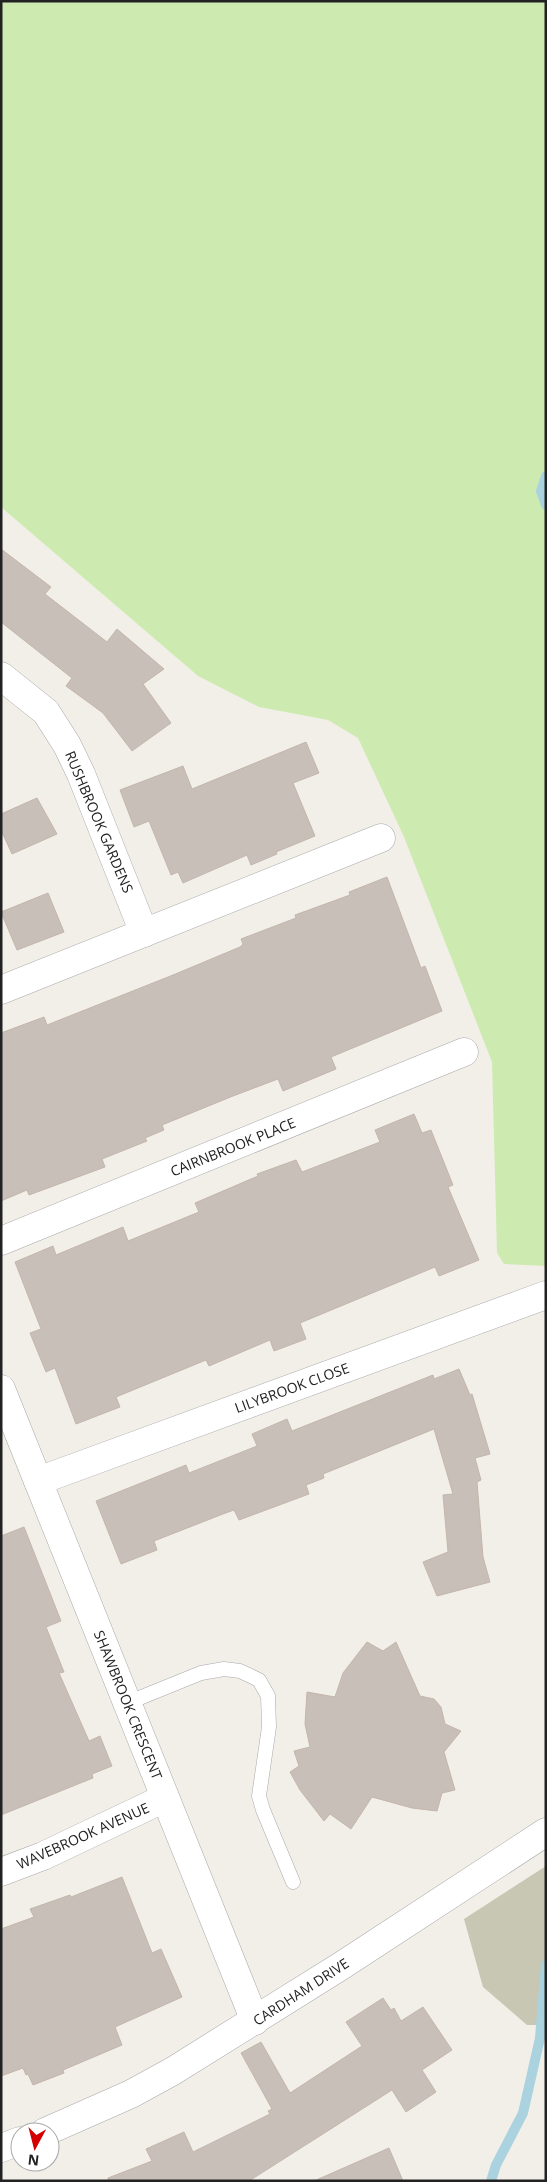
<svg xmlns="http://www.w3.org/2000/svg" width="547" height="2182" font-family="'Open Sans',sans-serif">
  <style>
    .construction { fill: #c7c7b4 }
    .grass { fill: #cdebb0 }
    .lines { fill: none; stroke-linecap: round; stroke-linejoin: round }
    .stream { stroke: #aad3df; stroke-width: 10 }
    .building { fill: #c7bfb8; stroke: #c4b6ab }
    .service-casing { stroke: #a9a9a9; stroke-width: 15 }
    .minor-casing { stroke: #a9a9a9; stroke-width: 29 }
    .tertiary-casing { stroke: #a9a9a9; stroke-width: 29 }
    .service { stroke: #fff; stroke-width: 14 }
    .minor { stroke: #fff; stroke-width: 28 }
    .tertiary { stroke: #fff; stroke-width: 28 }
    .labels { text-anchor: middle; stroke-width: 4.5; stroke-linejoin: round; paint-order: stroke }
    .street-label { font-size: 14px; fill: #222; stroke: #fff }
  </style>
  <rect width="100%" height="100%" fill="#f2efe9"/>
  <!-- construction -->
  <polygon class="construction" points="546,1866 546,2025 527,2025 483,1987 464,1919"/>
  <!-- grass -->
  <polygon class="grass" points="1,1 546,1 546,1266 504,1264 497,1253 492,1062 404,837 358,738 328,720 259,707 198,676 1,507"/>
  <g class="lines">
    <!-- stream -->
    <g class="stream">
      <polyline points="546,476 541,491 546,505"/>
      <polyline points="491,2181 496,2165 523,2113 540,2038 546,1965"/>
    </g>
  </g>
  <!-- building -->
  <g class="building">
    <polygon points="1,549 51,587 45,594 107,642 117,629 164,669 143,684 171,723 132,751 103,713 66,686 72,678 1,622"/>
    <polygon points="306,742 319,773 293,783 315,836 276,852 277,854 251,865 247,855 183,883 178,872 171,875 149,821 134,827 120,790 183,766 192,789"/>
    <polygon points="37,798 57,834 12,854 1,830 1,814"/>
    <polygon points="387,877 421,968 425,966 442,1011 331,1057 336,1069 283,1091 278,1079 233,1096 162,1125 164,1130 145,1138 147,1141 102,1159 105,1167 29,1195 27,1190 1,1201 1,1033 44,1017 47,1025 173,975 240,947 243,944 241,939 296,918 295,915 350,895 349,892"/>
    <polygon points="48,893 64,932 17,950 1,912"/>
    <polygon points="414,1114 422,1133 431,1130 453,1185 448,1187 479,1260 439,1276 435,1267 300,1323 306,1339 274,1351 270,1340 209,1366 206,1360 116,1397 120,1407 76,1424 55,1368 46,1372 30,1333 41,1329 15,1262 53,1246 56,1255 123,1227 128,1241 199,1212 195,1203 258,1176 257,1174 296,1160 302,1172 380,1142 375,1130"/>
    <polygon points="459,1369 470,1395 472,1394 490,1454 475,1458 481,1480 477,1482 483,1557 490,1582 437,1596 423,1562 448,1552 443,1495 453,1494 434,1429 323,1474 324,1478 306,1485 309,1494 239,1520 234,1510 223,1514 154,1541 157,1550 121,1564 96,1501 186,1465 189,1473 257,1446 252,1434 287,1419 292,1431 433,1375 434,1379"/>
    <polygon points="24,1527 61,1621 46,1627 64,1672 59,1673 89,1741 100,1736 112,1766 92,1774 93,1778 1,1815 1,1536"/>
    <polygon points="367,1642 383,1651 396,1642 420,1696 434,1699 441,1707 445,1724 461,1731 444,1752 455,1790 442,1793 437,1811 412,1808 372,1797 351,1829 330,1814 324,1821 300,1790 290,1772 299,1766 294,1751 310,1747 305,1724 307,1692 335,1697 343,1673"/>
    <polygon points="122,1877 152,1953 161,1949 182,1997 115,2027 122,2045 63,2070 64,2073 33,2085 28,2074 26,2075 23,2068 1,2076 1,1929 34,1917 30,1909 70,1895 71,1897"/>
    <polygon points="383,1998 391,2010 394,2008 401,2021 423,2007 452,2050 422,2070 436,2092 406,2112 392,2090 249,2181 108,2181 108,2178 152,2161 146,2149 184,2132 193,2152 270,2114 268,2111 272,2109 241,2053 261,2042 290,2093 362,2046 346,2022"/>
    <polygon points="389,2148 403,2181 314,2181"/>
  </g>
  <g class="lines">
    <!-- service casing -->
    <g class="service-casing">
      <polyline id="service" points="127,1703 201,1673 224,1669 240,1671 259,1680 268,1696 269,1727 259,1796 263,1810 293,1882"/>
    </g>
    <!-- minor casing -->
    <g class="minor-casing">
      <g id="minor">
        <polyline points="1,676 46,712 67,745 81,774 144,933"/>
        <polyline points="1,990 381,838"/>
        <polyline points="1,1241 464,1052"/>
        <polyline points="1,1389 255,2021"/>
        <polyline points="38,1481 546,1295"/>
        <polyline points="1,1872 43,1856 165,1798"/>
      </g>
    </g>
    <!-- tertiary casing -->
    <g class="tertiary-casing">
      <g id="tertiary">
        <polyline points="45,2132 131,2094 173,2071 341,1966 546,1832"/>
        <polyline points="1,2148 20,2141"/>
      </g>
    </g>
    <!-- service -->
    <use href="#service" class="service"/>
    <!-- minor -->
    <use href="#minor" class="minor"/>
    <!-- tertiary -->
    <use href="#tertiary" class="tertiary"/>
  </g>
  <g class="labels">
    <!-- street labels -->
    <g class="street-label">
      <text transform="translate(99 822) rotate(67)" y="5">RUSHBROOK GARDENS</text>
      <text transform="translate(233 1147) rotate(-22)" y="5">CAIRNBROOK PLACE</text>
      <text transform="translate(292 1388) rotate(-20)" y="5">LILYBROOK CLOSE</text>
      <text transform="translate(128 1705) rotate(68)" y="5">SHAWBROOK CRESCENT</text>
      <text transform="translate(83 1836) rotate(-24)" y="5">WAVEBROOK AVENUE</text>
      <text transform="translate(301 1992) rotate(-33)" y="5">CARDHAM DRIVE</text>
    </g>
  </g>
  <!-- border -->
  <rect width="547" height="2182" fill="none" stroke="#222222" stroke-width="5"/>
  <!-- north arrow -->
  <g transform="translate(35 2147) rotate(187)"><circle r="24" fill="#ffffff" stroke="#a7a7a7"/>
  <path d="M0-4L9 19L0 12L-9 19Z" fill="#d40000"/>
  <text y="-8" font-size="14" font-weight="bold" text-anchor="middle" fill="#222222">N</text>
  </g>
</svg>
